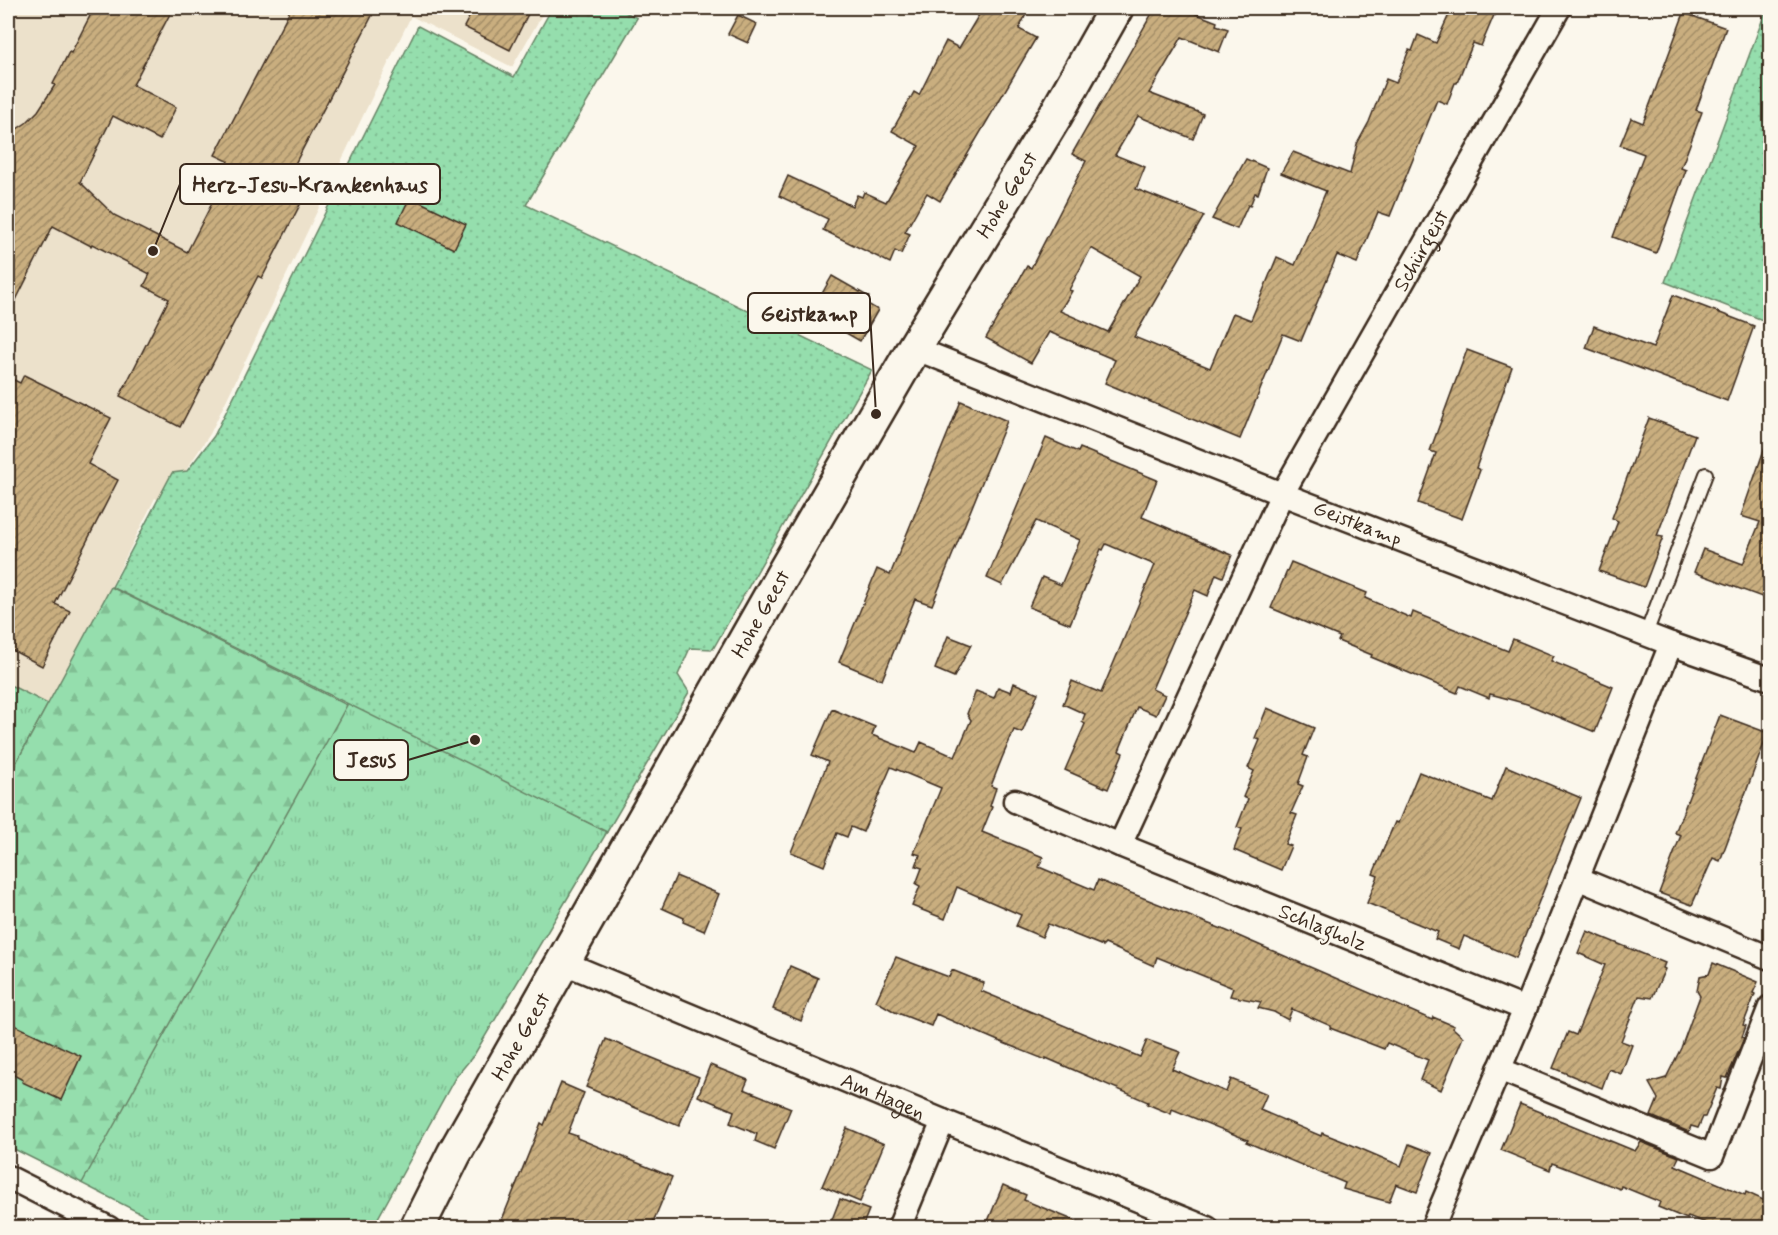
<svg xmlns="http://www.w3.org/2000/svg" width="1778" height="1235" font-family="Mynerve,sans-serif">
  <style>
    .built { fill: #ece1cb }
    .grass { fill: url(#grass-tufts); stroke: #688466; stroke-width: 1.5 }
    .forest { fill: url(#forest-firs); stroke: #688466; stroke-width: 1.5 }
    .park { fill: url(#park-dots); stroke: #688466; stroke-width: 1.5 }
    .building { fill: url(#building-hatch); stroke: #3b2a1e; stroke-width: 1.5; fill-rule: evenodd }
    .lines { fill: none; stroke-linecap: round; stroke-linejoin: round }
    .lane-casing { stroke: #3b2a1e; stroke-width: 16 }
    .street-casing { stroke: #3b2a1e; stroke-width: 27 }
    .secondary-casing { stroke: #3b2a1e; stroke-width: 38 }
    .lane { stroke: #fbf7ec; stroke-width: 12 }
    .street { stroke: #fbf7ec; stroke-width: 22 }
    .secondary { stroke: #fbf7ec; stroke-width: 33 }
    .labels { text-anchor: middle; stroke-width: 4.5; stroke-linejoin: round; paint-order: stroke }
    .street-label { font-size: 21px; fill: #3b2a1e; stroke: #fbf7ec }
    .leader { fill: none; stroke: #3b2a1e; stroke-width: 2 }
    .callout-dot { fill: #3b2a1e; stroke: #fbf7ec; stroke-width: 2 }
    .callout { fill: #fbf7ec; stroke: #3b2a1e; stroke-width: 2 }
    .callout-label { font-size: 22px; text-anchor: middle; font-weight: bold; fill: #3b2a1e }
  </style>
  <defs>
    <pattern id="grass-tufts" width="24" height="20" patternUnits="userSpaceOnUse" patternTransform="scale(1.5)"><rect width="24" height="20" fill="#95dead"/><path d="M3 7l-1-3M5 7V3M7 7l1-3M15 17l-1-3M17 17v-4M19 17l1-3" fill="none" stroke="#81bf94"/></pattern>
    <pattern id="forest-firs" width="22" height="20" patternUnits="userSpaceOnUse" patternTransform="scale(1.5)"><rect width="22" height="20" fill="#95dead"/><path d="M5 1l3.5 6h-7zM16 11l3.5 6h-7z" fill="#81bf94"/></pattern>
    <pattern id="park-dots" width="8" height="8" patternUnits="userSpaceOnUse" patternTransform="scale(1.5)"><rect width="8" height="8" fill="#95dead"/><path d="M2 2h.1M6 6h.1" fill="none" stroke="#81bf94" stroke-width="1.8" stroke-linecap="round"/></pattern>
    <pattern id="building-hatch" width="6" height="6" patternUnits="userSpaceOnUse" patternTransform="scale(1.5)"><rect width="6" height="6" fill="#c9ae7f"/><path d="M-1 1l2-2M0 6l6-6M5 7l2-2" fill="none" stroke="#a48e67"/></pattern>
  </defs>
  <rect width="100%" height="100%" fill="#fbf7ec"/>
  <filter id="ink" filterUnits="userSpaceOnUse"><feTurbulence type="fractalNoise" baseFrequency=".0167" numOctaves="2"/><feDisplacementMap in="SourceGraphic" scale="12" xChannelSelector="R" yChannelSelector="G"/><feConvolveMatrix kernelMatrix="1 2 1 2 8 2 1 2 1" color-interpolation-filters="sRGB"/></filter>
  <g filter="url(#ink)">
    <!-- built -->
    <polygon class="built" points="8,8 546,8 512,67 411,16 210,434 164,503 155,498 42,726 8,710"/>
    <!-- grass -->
    <g class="grass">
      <polygon points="12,686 48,704 8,778 8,693"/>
      <polygon points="348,702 607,832 474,1055 455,1078 373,1227 167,1227 81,1183"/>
    </g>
    <!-- forest -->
    <polygon class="forest" points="111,587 347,705 82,1183 8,1146 8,778"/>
    <!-- park -->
    <g class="park">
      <polygon points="552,8 618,8 637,18 526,205 872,370 713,649 690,648 678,675 689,692 607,832 112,587 172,473 187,471 214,436 418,26 514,77"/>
      <polygon points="1766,10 1770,12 1770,323 1665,282"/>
    </g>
    <!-- building -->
    <g class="building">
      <polygon points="94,8 173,8 133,85 176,107 160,140 113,116 80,182 114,215 187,252 225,178 220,176 228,161 215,155 291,8 376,8 283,187 304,197 262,278 258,276 180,427 120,396 169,299 144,286 150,274 92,244 91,246 53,226 8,316 8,135 26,123 38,111 55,85 53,84 69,52 71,53"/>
      <polygon points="474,8 531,8 510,50 464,27"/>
      <polygon points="983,8 1029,8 1019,29 1036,38 940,201 927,193 905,232 910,234 901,254 895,251 890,263 823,230 828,219 779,196 788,176 852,206 857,195 862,197 864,192 886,202 919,146 892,131 914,92 919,95 946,41 959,48"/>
      <path d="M1155 8H1184L1194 13 1217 22 1216 25 1228 29 1219 52 1182 37 1149 93 1203 114 1193 139 1138 116 1115 155 1145 167 1136 189 1204 216 1134 337 1210 368 1233 313 1251 320 1277 257 1295 265 1326 191 1281 173 1293 152 1350 174 1357 144 1369 122 1386 79 1396 83 1409 50 1412 51 1418 35 1436 43 1452 8H1497L1481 46 1473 43 1457 83H1455L1447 104 1437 100 1390 216 1378 212 1357 263 1337 255 1301 341 1283 334 1240 439 1105 383 1115 360 1049 332 1031 363 986 338 1027 266 1031 268 1086 161 1072 154ZM1091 248 1140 276 1108 332 1060 311 1072 291 1069 290Z"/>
      <polygon points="1684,13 1726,28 1696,110 1702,112 1681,168 1686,170 1656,253 1613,237 1644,154 1620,145 1631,118 1643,123"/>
      <polygon points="738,15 757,24 748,43 728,34"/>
      <polygon points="1246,159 1267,168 1258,194 1255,193 1250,206 1248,205 1237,229 1212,219"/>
      <polygon points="410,197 466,224 454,249 398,222"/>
      <polygon points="832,276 869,297 866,303 878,310 860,341 811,313"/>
      <polygon points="1673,295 1754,326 1727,401 1586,348 1594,326 1653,348"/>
      <polygon points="1467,350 1512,367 1476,468 1480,470 1462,519 1418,503 1436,453 1430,451"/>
      <polygon points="24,375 111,418 88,464 118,480 55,604 70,611 42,666 8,648 8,377 20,383"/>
      <polygon points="961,401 1007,421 932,605 915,599 882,680 839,662 877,569 890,575"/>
      <polygon points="1649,418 1695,435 1657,536 1663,537 1644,587 1599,571 1618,521 1612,518"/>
      <polygon points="1046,438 1078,452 1080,448 1157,480 1142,517 1232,555 1223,577 1216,574 1208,596 1195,590 1152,689 1165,695 1156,715 1137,707 1119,751 1123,753 1108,789 1065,770 1085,724 1082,722 1085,714 1063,704 1072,681 1101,693 1155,565 1106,544 1103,550 1101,549 1070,624 1029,607 1042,577 1061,585 1080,540 1036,521 1002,585 987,578"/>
      <polygon points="1767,441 1770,441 1770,600 1694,572 1703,549 1743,564 1760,522 1741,516"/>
      <polygon points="1291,562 1367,593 1365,598 1411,618 1413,612 1508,651 1513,639 1554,656 1551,661 1613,687 1595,732 1527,704 1490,694 1489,698 1460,686 1457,693 1371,657 1372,655 1338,641 1340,637 1271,608"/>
      <polygon points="948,636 971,645 954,677 935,669"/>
      <polygon points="1014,683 1038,693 1022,733 1014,730 1002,758 991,786 996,788 990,806 992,807 982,832 1043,857 1039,867 1094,890 1098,880 1227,931 1432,1020 1433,1017 1454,1026 1453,1028 1463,1037 1441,1090 1420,1080 1428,1060 1387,1043 1384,1049 1330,1028 1331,1026 1292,1009 1288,1020 1274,1012 1258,1008 1261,1002 1230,996 1233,988 1157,957 1154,966 1105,944 1103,946 1048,924 1042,937 1016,926 1021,915 957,887 945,919 912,906 920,886 916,884 922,868 916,866 920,855 914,853 941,788 891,767 863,832 851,827 847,837 837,833 824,866 791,852 828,762 812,755 832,709 875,727 872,735 916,753 921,742 955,757 971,720 967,714 976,691 994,698 998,687 1011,692"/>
      <polygon points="1267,708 1314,728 1303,755 1308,757 1298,784 1303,786 1291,813 1297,815 1285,844 1291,846 1281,870 1234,850 1242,829 1237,827 1248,799 1243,797 1254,771 1248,768 1260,740 1255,738"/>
      <polygon points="1720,715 1768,733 1720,861 1713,858 1692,905 1659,893 1681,835 1675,833"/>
      <polygon points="1506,766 1581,798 1516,958 1464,936 1459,949 1435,939 1438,932 1367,903 1378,876 1373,874 1395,822 1398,823 1419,772 1492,801"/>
      <polygon points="676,876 719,894 704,931 683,922 684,918 662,908"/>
      <polygon points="1587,931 1665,963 1663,968 1665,969 1652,998 1639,996 1621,1041 1632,1045 1621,1074 1609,1069 1602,1088 1553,1068 1568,1032 1576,1035 1605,965 1578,953"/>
      <polygon points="896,957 949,977 952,970 984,983 981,991 1140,1057 1147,1040 1180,1052 1172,1069 1226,1092 1231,1079 1267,1094 1260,1110 1321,1136 1322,1133 1345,1142 1401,1166 1409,1144 1432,1153 1417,1192 1396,1184 1389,1202 1343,1189 1345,1183 1246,1142 1248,1140 1172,1109 1171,1114 1147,1104 1148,1102 1046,1058 1046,1060 996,1040 936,1014 931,1026 895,1012 876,1001"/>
      <polygon points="1713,963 1758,982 1753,993 1755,994 1743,1025 1746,1026 1742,1037 1744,1038 1727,1078 1723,1077 1721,1089 1717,1088 1705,1117 1703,1117 1698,1128 1691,1126 1689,1132 1651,1116 1658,1099 1649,1083 1666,1078 1681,1048 1700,996 1697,991 1700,976 1709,974"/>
      <polygon points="790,966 818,978 801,1021 773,1009"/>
      <polygon points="8,1022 81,1056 61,1100 22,1082 23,1080 8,1072"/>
      <polygon points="606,1039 699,1077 679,1126 586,1087"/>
      <polygon points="710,1065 748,1080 744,1089 791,1108 774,1149 755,1141 757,1134 730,1123 734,1111 698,1096"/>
      <polygon points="561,1083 584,1093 568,1133 577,1136 577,1138 672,1177 651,1227 499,1227 541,1123 544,1125"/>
      <polygon points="1520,1104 1635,1151 1641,1142 1679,1157 1675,1165 1745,1195 1746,1192 1770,1203 1770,1227 1716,1227 1688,1216 1687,1219 1658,1207 1660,1202 1621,1186 1620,1189 1552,1163 1550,1170 1501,1150"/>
      <polygon points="847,1128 884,1144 860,1202 822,1186"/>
      <polygon points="1003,1185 1026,1195 1024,1200 1090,1227 1006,1227 988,1221"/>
      <polygon points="840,1199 869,1210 862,1227 829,1227"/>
    </g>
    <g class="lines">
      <!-- lane casing -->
      <g class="lane-casing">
        <polyline id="lane" points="1646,634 1706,474"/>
      </g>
      <!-- street casing -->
      <g class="street-casing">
        <g id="street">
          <path id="s1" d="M914 348 1282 494 1671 644 1770 679"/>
          <polyline points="1015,801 1120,845"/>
          <polyline points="1577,878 1770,958"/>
          <path id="s2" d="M562 962 943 1121 1207 1228"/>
          <path id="s3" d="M1525 1009 1120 845 1282 494 1559 8"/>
          <polyline points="1499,1069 1712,1156 1770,1007"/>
          <polyline points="8,1177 109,1228"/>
          <polyline points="899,1228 943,1121"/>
          <polyline points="1432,1228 1525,1009 1671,644"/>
        </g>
      </g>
      <!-- secondary casing -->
      <g class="secondary-casing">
        <g id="secondary">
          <path id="s4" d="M417 1228 454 1154 786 569 914 348 1055 116 1116 8"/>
        </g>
      </g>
      <!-- lane -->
      <use href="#lane" class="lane"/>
      <!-- street -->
      <use href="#street" class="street"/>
      <!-- secondary -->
      <use href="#secondary" class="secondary"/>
    </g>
  </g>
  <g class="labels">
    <!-- street labels -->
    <g class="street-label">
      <text dy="7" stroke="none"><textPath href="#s4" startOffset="1190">Hohe Geest</textPath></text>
      <text dy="7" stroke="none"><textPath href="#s3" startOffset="1104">Schürgeist</textPath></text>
      <text dy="7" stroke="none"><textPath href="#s1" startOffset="477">Geistkamp</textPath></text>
      <text dy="7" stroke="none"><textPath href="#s4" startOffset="704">Hohe Geest</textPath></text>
      <text transform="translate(1323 927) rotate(22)" y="7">Schlagholz</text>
      <text dy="7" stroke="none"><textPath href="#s4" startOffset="218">Hohe Geest</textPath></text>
      <text dy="7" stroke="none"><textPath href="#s2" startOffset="348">Am Hagen</textPath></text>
    </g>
  </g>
  <!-- callouts -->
  <path class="leader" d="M153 251L180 184M876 414L870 313M475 740L408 760"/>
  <g class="callout-dot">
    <circle cx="153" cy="251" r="6"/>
    <circle cx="876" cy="414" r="6"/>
    <circle cx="475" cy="740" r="6"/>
  </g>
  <g class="callout">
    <rect x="180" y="164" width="260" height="40" rx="6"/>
    <rect x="748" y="293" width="122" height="40" rx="6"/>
    <rect x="334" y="740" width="74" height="40" rx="6"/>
  </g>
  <g class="callout-label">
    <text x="310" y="192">Herz-Jesu-Krankenhaus</text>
    <text x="809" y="321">Geistkamp</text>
    <text x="371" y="767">Jesus</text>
  </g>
  <!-- margin -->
  <rect width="1778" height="1235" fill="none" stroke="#fbf7ec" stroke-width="30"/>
  <rect x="15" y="15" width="1748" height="1205" fill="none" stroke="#3b2a1e" stroke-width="2" filter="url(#ink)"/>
</svg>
